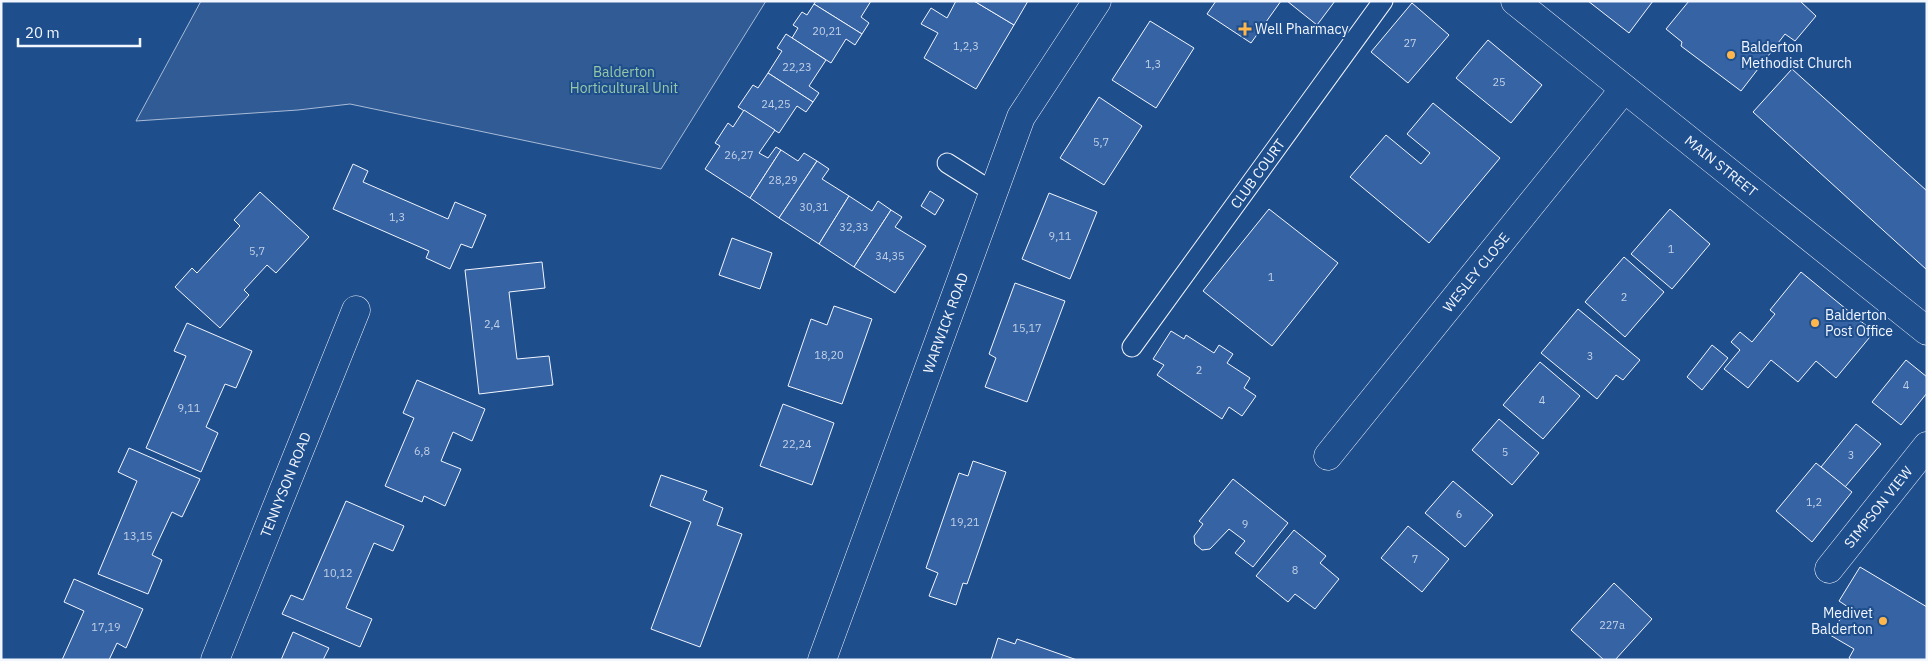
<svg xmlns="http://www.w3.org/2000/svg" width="1928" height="661" font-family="'IBM Plex Sans',sans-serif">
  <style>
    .green { fill: #305b95; stroke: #a8bbd7 }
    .building { fill: #3563a3; stroke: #f2f6ff }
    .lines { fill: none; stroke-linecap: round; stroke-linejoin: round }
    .lane-casing { stroke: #f2f6ff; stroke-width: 21 }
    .street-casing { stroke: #f2f6ff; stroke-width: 29 }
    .secondary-casing { stroke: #f2f6ff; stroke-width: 29 }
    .lane { stroke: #1f4e8c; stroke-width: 19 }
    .street { stroke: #1f4e8c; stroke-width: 28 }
    .secondary { stroke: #1f4e8c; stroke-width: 28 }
    .poi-dot { fill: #ffb74d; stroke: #1f4e8c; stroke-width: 2 }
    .labels { text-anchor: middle; stroke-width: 4; stroke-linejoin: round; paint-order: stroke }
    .number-label { font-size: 11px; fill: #c3d1e8 }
    .poi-label { font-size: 14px; fill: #f2f6ff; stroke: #1f4e8c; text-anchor: start }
    .park-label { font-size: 14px; fill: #97c8a6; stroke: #1f4e8c }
    .street-label { font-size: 14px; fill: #f2f6ff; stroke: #1f4e8c }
  </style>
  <rect width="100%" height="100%" fill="#1f4e8c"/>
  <!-- green -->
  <polygon class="green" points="201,1 766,1 661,169 350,104 298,110 136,121"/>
  <!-- building -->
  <g class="building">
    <polygon points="816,1 871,1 861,17 869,23 862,34 814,4"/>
    <polygon points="956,1 974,1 1014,25 976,89 924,58 938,33 921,24 931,8 947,18"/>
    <polygon points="974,1 1028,1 1014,25"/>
    <polygon points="1216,1 1281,1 1251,43 1207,14"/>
    <polygon points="1287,1 1335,1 1317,25"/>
    <polygon points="1588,1 1653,1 1629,33"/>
    <polygon points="1689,1 1800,1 1816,16 1795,41 1785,34 1741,91 1681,46 1682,42 1666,29"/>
    <polygon points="1412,3 1449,35 1408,83 1371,52"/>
    <polygon points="814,4 862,34 855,45 846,39 831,63 792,38 798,28 793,25 802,12 807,15"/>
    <polygon points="1150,21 1194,48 1156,108 1112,80"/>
    <polygon points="786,34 826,60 809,86 819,93 813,102 768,73 782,51 777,48"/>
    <polygon points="1488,40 1542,85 1511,123 1456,78"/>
    <polygon points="1792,69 1927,191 1927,270 1753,112"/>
    <polygon points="768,73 813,102 806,112 797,106 779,133 738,107 753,85 758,88"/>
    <polygon points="1099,97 1142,126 1104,185 1060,158"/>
    <polygon points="1433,103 1500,158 1429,243 1350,177 1386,135 1421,164 1430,153 1407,134"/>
    <polygon points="744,110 775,130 759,153 768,158 776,147 781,150 750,198 705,169 720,146 715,143 728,123 733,127"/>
    <polygon points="781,150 798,161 804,153 817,161 779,218 750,198"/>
    <polygon points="817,161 829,169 822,179 849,196 819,244 779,218"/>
    <polygon points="353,164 368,171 363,182 448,219 455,202 486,215 472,248 461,244 450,269 426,258 429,251 333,209"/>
    <polygon points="930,191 944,200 935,215 921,206"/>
    <polygon points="260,192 309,237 276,273 267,265 244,290 249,295 220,328 175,287 192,268 197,273 240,226 234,220"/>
    <polygon points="1049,193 1097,212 1070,279 1022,259"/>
    <polygon points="849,196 872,211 878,201 891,210 854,267 819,244"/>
    <polygon points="1269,209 1338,263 1272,346 1203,291"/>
    <polygon points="1670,209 1710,244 1672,289 1631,254"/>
    <polygon points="891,210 902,217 895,227 926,246 895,293 854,267"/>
    <polygon points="732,238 772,253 760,289 719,275"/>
    <polygon points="1624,257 1664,292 1625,337 1585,302"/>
    <polygon points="542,262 545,288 509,292 517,359 549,356 553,385 479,394 465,270"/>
    <polygon points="1801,272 1874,332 1836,378 1816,361 1798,382 1771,360 1748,388 1724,369 1740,350 1731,342 1740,332 1752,342 1775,314 1770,310"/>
    <polygon points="1015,283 1065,301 1027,402 985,387 996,358 989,354"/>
    <polygon points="834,306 872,319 842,404 788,386 811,319 827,325"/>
    <polygon points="1578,309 1640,360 1623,380 1616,375 1597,399 1541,353"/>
    <polygon points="187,323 252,351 236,388 225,384 206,427 218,433 201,472 146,448 186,356 174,351"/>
    <polygon points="1171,331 1184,339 1186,335 1214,353 1219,345 1233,354 1227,363 1250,378 1244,388 1256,396 1242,416 1229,407 1222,419 1157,375 1164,365 1153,359"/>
    <polygon points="1712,345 1728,358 1702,390 1687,377"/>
    <polygon points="1906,360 1927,377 1927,393 1901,425 1872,402"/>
    <polygon points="1540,362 1580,396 1543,439 1503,405"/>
    <polygon points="417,380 485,409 472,441 453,432 441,461 461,469 445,506 424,496 422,502 385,486 414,418 403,413"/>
    <polygon points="783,404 834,423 812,485 760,466"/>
    <polygon points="1499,419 1539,453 1512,485 1472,450"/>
    <polygon points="1856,424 1881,444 1845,487 1821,467"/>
    <polygon points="129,448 200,479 182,517 172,512 152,555 162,560 148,594 98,574 137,481 118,472"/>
    <polygon points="973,461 1006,472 967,584 963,583 956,605 929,596 938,573 926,568 959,473 968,476"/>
    <polygon points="1816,463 1852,492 1812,542 1776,511"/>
    <polygon points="661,475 707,491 703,500 723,508 717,525 742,534 700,647 651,629 691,522 650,506"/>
    <polygon points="1233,479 1288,523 1253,567 1235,553 1245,541 1229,529 1210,549 1202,550 1195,544 1194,536 1203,524 1199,521"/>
    <polygon points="1453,481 1493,515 1465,547 1425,513"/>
    <polygon points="346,501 404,526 393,551 374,543 346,608 372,619 360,647 282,614 291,595 303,600"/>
    <polygon points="1408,526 1449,559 1422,592 1381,558"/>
    <polygon points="1294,530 1326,556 1320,563 1339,579 1315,609 1295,594 1288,602 1256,576"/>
    <polygon points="1860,567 1927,607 1927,660 1852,660 1849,658 1854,649 1830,635 1848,607 1839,601"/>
    <polygon points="74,579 143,609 126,648 117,643 109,660 62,660 84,611 64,602"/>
    <polygon points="1614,583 1652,619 1615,660 1604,660 1571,630"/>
    <polygon points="293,632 329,648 323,660 281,660"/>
    <polygon points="998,638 1015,644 1017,639 1077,660 991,660"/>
  </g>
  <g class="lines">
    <!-- lane casing -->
    <g class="lane-casing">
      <g id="lane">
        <polyline points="947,163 993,192"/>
        <path id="s1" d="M1132 347 1383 1"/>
      </g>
    </g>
    <!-- street casing -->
    <g class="street-casing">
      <g id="street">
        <path id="s2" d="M1328 456 1624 89"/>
        <path id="s3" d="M1829 569 1927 446"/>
        <path id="s4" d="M215 660 356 310"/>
        <path id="s5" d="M822 660 1021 117 1097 1"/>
      </g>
    </g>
    <!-- secondary casing -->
    <g class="secondary-casing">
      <g id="secondary">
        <path id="s6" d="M1515 1 1927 331"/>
      </g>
    </g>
    <!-- lane -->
    <use href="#lane" class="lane"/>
    <!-- street -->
    <use href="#street" class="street"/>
    <!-- secondary -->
    <use href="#secondary" class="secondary"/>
  </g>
  <!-- markers -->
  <g class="poi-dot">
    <path d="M1242.5 21.5h5v5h5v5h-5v5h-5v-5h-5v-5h5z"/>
    <circle cx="1731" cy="55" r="5"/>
    <circle cx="1815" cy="323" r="5"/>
    <circle cx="1883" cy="621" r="5"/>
  </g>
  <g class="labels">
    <!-- number labels -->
    <g class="number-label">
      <text x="827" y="35">20,21</text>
      <text x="1410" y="47">27</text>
      <text x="966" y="50">1,2,3</text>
      <text x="1153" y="68">1,3</text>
      <text x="797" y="71">22,23</text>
      <text x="1499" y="86">25</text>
      <text x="776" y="108">24,25</text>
      <text x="1101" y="146">5,7</text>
      <text x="739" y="159">26,27</text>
      <text x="783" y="184">28,29</text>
      <text x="814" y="211">30,31</text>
      <text x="397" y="221">1,3</text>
      <text x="854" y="231">32,33</text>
      <text x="1060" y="240">9,11</text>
      <text x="1671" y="253">1</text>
      <text x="257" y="255">5,7</text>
      <text x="890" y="260">34,35</text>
      <text x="1271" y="281">1</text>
      <text x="1624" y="301">2</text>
      <text x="492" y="328">2,4</text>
      <text x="1027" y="332">15,17</text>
      <text x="829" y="359">18,20</text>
      <text x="1590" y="360">3</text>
      <text x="1199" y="374">2</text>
      <text x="1906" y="389">4</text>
      <text x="1542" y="404">4</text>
      <text x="189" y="412">9,11</text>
      <text x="797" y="448">22,24</text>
      <text x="422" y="455">6,8</text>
      <text x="1505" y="456">5</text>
      <text x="1851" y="459">3</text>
      <text x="1814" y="506">1,2</text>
      <text x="1459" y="518">6</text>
      <text x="965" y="526">19,21</text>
      <text x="1245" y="528">9</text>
      <text x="138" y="540">13,15</text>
      <text x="1415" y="563">7</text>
      <text x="1295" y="574">8</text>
      <text x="338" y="577">10,12</text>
      <text x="1612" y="629">227a</text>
      <text x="106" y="631">17,19</text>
    </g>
    <!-- poi labels -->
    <g class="poi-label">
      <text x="1255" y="34">Well Pharmacy</text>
      <text x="1741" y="52">Balderton<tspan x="1741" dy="16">Methodist Church</tspan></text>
      <text x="1825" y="320">Balderton<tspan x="1825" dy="16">Post Office</tspan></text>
      <text x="1873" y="618" text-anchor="end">Medivet<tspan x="1873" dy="16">Balderton</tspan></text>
    </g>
    <!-- park labels -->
    <g class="park-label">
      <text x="624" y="77">Balderton<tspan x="624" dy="16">Horticultural Unit</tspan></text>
    </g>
    <!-- street labels -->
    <g class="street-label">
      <text dy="5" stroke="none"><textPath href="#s6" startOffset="264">MAIN STREET</textPath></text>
      <text dy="5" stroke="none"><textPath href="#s1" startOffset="214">CLUB COURT</textPath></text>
      <text dy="5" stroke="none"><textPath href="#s2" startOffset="236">WESLEY CLOSE</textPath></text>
      <text dy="5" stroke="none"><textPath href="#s5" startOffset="359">WARWICK ROAD</textPath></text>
      <text dy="5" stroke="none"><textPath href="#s4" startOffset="189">TENNYSON ROAD</textPath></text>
      <text dy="5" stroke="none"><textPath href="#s3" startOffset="79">SIMPSON VIEW</textPath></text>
    </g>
  </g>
  <!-- border -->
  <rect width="1928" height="661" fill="none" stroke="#f2f6ff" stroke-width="5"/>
  <!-- scale -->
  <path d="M18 38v8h122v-8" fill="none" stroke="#f2f6ff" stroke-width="2.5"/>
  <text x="25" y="38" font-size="15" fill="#f2f6ff" stroke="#1f4e8c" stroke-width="4" paint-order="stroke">20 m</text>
</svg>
